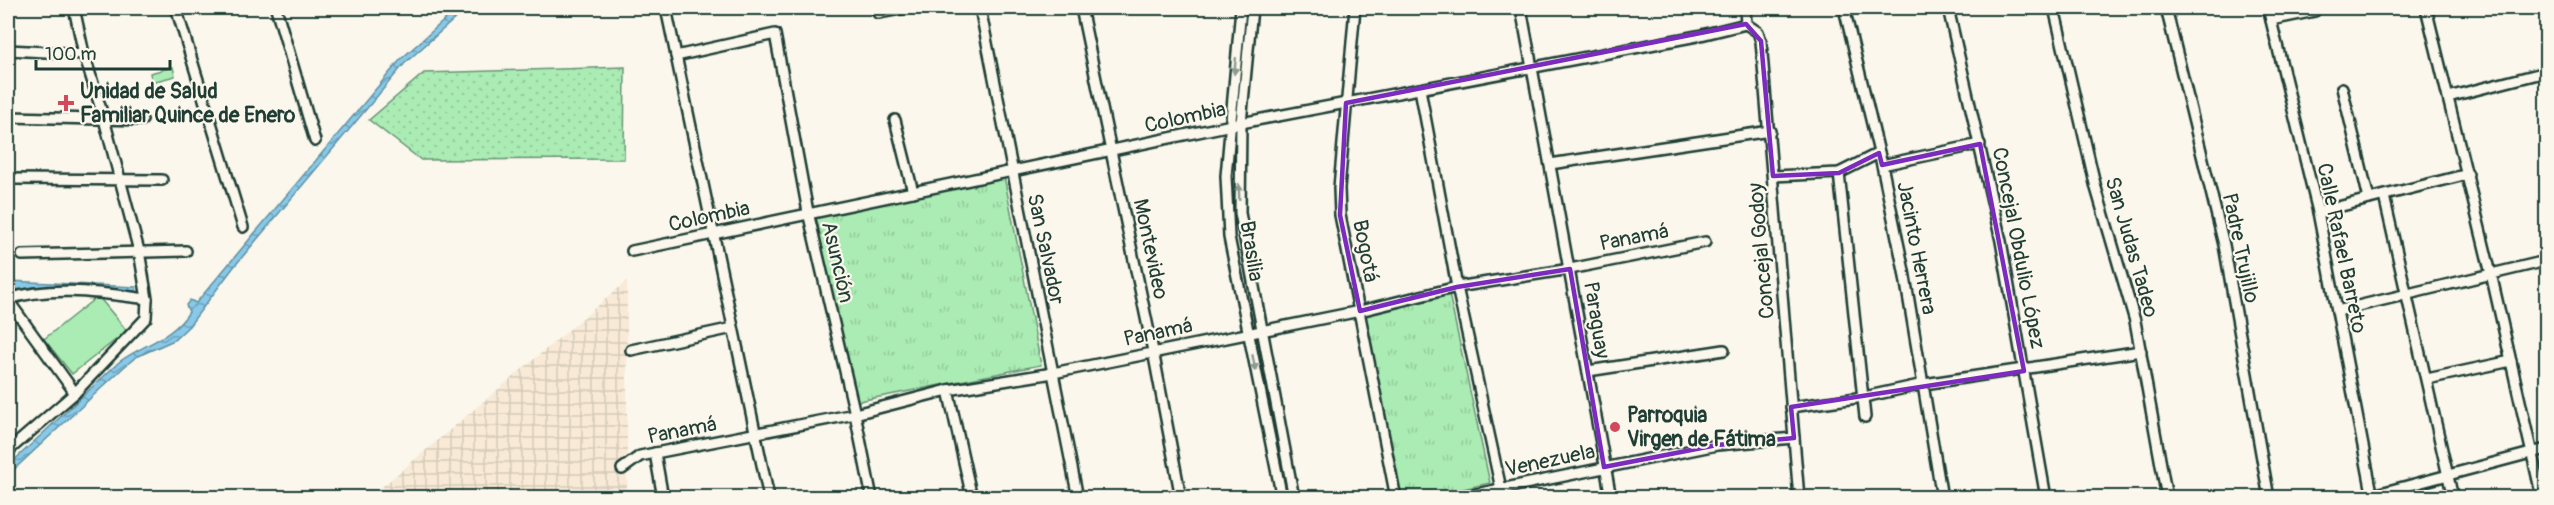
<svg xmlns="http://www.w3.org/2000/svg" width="2554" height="505" font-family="Pangolin,sans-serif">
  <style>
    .industrial { fill: url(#industrial-grid) }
    .grass { fill: url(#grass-dots); stroke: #659474; stroke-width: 1.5 }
    .park { fill: url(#park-tufts); stroke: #659474; stroke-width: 1.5 }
    .pitch { fill: #abecb4; stroke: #659474; stroke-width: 1.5 }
    .water { fill: url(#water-waves); stroke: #5e90a0; stroke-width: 1.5 }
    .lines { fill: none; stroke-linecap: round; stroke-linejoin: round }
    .minor-casing { stroke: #1f3d34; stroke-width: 14 }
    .minor { stroke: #fbf7ec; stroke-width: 9 }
    .oneway { fill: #8d9a90 }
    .marked { fill: none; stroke: #7b2cbf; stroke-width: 4.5; stroke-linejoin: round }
    .poi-dot { fill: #d1495b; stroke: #fbf7ec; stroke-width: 2 }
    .labels { text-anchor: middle; stroke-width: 4.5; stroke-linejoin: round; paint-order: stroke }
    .poi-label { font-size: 21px; font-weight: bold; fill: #1f3d34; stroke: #fbf7ec; text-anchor: start }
    .street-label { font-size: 21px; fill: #1f3d34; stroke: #fbf7ec }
  </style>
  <defs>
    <pattern id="industrial-grid" width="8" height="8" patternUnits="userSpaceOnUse" patternTransform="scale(1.5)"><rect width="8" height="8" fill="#f8ead6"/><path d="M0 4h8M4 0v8" fill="none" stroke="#d4cab8"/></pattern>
    <pattern id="grass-dots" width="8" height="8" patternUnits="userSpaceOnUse" patternTransform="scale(1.5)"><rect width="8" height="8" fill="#abecb4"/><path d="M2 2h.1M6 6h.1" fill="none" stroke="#93cb9b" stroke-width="1.8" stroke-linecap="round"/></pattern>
    <pattern id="park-tufts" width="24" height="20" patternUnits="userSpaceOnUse" patternTransform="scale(1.5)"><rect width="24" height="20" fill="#abecb4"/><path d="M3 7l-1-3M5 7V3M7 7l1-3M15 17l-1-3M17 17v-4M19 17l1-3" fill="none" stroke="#93cb9b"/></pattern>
    <pattern id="water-waves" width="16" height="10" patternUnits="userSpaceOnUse" patternTransform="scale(1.5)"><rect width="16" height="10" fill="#88c8e8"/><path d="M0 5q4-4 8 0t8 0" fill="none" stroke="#6fa4bd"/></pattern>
  </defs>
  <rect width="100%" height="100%" fill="#fbf7ec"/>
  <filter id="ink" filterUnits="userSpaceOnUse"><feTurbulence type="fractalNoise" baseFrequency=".0167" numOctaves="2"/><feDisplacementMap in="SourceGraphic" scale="12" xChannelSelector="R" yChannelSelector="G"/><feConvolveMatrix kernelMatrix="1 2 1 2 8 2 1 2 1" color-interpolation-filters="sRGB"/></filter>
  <g filter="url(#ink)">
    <!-- industrial -->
    <polygon class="industrial" points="627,281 627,497 369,498"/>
    <!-- grass -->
    <polygon class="grass" points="625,67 624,159 421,160 369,120 424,73"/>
    <!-- park -->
    <g class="park">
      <polygon points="1004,176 1041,365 854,402 816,216"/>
      <polygon points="1449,294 1490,483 1426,497 1398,497 1360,315"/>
    </g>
    <!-- pitch -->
    <g class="pitch">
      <polygon points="173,67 175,76 152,82 150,73"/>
      <polygon points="98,296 127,331 72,374 44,339"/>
    </g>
    <!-- water -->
    <g class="water">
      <path d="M458 8H467L405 63 233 268 189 326 174 340 136 357 124 367 8 475V466L119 362C143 344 172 339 189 312L186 305 190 300 196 303 401 59Z"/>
      <polygon points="9,281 136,287 137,295 10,289"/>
    </g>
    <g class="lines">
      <!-- minor casing -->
      <g class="minor-casing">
        <g id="minor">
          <polyline points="176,8 243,227"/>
          <polyline points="276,8 315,141"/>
          <polyline points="666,8 769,498"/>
          <polyline points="980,8 1078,498"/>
          <polyline points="1081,8 1153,351 1181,498"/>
          <polyline points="1241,8 1226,176 1229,237 1282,498"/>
          <polyline points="1252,8 1241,123 1240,213 1294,498"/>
          <polyline points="1355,8 1339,188 1340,215 1396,498"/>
          <polyline points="1521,8 1611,498"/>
          <polyline points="1745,8 1746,24 1758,32 1761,41 1799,498"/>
          <polyline points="1844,8 1882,165 1904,271 1942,498"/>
          <polyline points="1948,8 2001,241 2046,498"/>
          <polyline points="2054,8 2096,188 2135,321 2167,498"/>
          <polyline points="2166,8 2224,245 2269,498"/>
          <polyline points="2268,8 2318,212 2373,498"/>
          <polyline points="2426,8 2492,278 2542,498"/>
          <polyline points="878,13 906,8"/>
          <polyline points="2271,20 2315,11"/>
          <polyline points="8,50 84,54"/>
          <polyline points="676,56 775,34 808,212 855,414 872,498"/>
          <polyline points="2342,88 2369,199"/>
          <polyline points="1420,89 1457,287 1503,498"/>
          <polyline points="2448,97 2546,72"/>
          <polyline points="8,117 142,120"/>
          <polyline points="895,120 913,192"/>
          <polyline points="1550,164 1770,131"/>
          <polyline points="1882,165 1980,144"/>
          <polyline points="1839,173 1865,417"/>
          <polyline points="1773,176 1839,173 1879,153"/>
          <polyline points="11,179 162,180"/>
          <polyline points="2384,196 2453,498"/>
          <polyline points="2318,212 2468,174"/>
          <polyline points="632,251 1241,123 1697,36 1746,24"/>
          <polyline points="22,255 186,251"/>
          <path d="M8 299C53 285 101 293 147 299"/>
          <polyline points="8,300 75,393"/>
          <polyline points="2337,311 2546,261"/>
          <polyline points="631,350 733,328"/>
          <polyline points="1588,371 1724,350"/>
          <polyline points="2427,379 2511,361"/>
          <polyline points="948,390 972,498"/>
          <polyline points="1791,407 1864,397 1924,384 2141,351"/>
          <polyline points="8,451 75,393 146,318 147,299 139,251 104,119 84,54 74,8"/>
          <polyline points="655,453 663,498"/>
          <polyline points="622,469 640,456 855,414 948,390 1053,373 1360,311 1457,287 1570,269 1705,242"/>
          <polyline points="2373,495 2546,449"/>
          <polyline points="1456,498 1717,445 1794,438"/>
        </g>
      </g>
      <!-- minor -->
      <use href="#minor" class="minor"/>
    </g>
    <!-- one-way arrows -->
    <defs><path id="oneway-solid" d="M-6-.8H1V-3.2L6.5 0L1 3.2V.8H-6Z" transform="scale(1.5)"/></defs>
    <g class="oneway">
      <use href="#oneway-solid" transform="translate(1235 66) rotate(96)"/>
      <use href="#oneway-solid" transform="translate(1239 192) rotate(-92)"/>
      <use href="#oneway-solid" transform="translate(1254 363) rotate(79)"/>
    </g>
  </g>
  <!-- marked area -->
  <path class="marked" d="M1746 24 1761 41 1773 176 1839 173 1879 153 1882 165 1980 144 2024 371 1791 407 1794 438 1717 445 1604 467 1570 269 1457 287 1360 311 1340 215 1346 103Z"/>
  <!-- markers -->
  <g class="poi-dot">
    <path d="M63 94h6v6h6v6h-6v6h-6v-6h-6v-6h6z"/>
    <circle cx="1615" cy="427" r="6"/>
  </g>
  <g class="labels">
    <!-- poi labels -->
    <g class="poi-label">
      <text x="80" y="98">Unidad de Salud<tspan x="80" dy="24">Familiar Quince de Enero</tspan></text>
      <text x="1627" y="422">Parroquia<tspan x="1627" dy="24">Virgen de Fátima</tspan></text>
    </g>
    <!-- street labels -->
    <g class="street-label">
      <text transform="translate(1185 117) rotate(-12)" y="7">Colombia</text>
      <text transform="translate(709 216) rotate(-12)" y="7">Colombia</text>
      <text transform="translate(1634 237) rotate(-11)" y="7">Panamá</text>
      <text transform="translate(2132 247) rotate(74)" y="7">San Judas Tadeo</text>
      <text transform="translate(1917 248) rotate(79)" y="7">Jacinto Herrera</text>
      <text transform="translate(2019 248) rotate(79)" y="7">Concejal Obdulio López</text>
      <text transform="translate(2241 248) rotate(78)" y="7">Padre Trujillo</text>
      <text transform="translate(2342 248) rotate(78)" y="7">Calle Rafael Barreto</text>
      <text transform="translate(1046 249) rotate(78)" y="7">San Salvador</text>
      <text transform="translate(1151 249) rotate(78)" y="7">Montevideo</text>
      <text transform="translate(1252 251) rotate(81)" y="7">Brasilia</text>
      <text transform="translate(1366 251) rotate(79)" y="7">Bogotá</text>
      <text transform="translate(1761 251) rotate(-95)" y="7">Concejal Godoy</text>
      <text transform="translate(838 262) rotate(77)" y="7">Asunción</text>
      <text transform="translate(1597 320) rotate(81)" y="7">Paraguay</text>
      <text transform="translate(1158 332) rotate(-12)" y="7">Panamá</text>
      <text transform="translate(682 430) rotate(-11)" y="7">Panamá</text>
      <text transform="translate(1550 460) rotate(-12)" y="7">Venezuela</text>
    </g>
  </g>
  <!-- margin -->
  <rect width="2554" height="505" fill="none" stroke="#fbf7ec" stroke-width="30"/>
  <rect x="15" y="15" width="2524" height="475" fill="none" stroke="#1f3d34" stroke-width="2" filter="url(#ink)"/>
  <!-- scale -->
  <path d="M36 60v9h134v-9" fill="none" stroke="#1f3d34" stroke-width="3"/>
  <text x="45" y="60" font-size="18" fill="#1f3d34" stroke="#fbf7ec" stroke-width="4.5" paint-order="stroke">100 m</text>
</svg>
